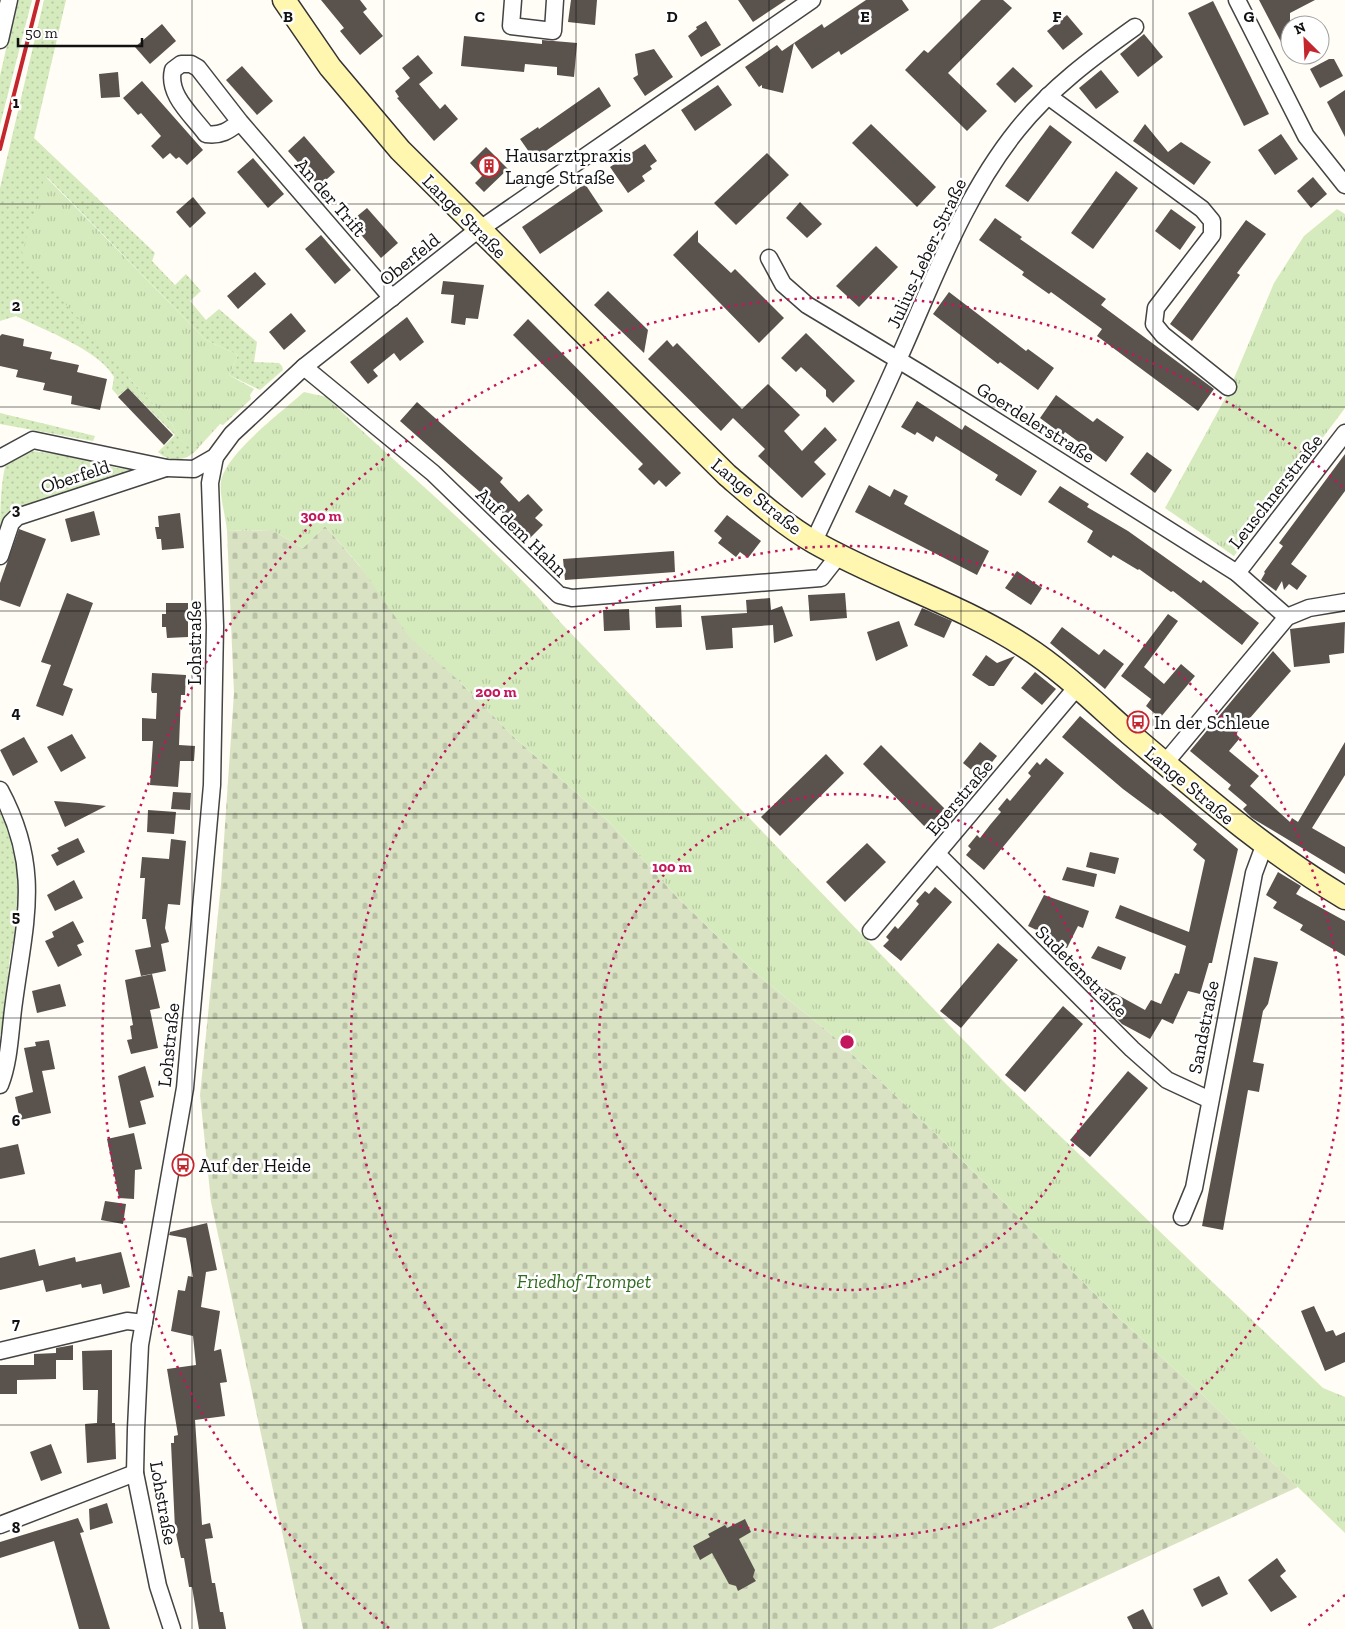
<svg xmlns="http://www.w3.org/2000/svg" width="1345" height="1629" font-family="'Zilla Slab',serif">
  <style>
    .grass { fill: url(#grass-dots) }
    .cemetery { fill: url(#cemetery-stones) }
    .park { fill: url(#park-tufts) }
    .building { fill: #5a524d }
    .lines { fill: none; stroke-linecap: round; stroke-linejoin: round }
    .street-casing { stroke: #444; stroke-width: 19 }
    .secondary-casing { stroke: #333; stroke-width: 25 }
    .street { stroke: #fff; stroke-width: 16 }
    .secondary { stroke: #fff6b0; stroke-width: 22 }
    .rail { stroke: #c4262e; stroke-width: 4 }
    .grid { fill: none; stroke: #111; stroke-width: 1; stroke-opacity: 0.55 }
    .ring { fill: none; stroke: #c2185b; stroke-width: 2.5; stroke-dasharray: 2.5 5 }
    .labels { text-anchor: middle; stroke-width: 5; stroke-linejoin: round; paint-order: stroke }
    .poi-label { font-size: 19px; fill: #111; stroke: #fff; text-anchor: start }
    .street-label { font-size: 19px; fill: #111; stroke: #fff }
    .park-label { font-size: 19px; font-style: italic; fill: #2f6b1f; stroke: #fff }
    .grid-label { font-size: 16px; text-anchor: middle; font-weight: bold; fill: #111; stroke: #fff; stroke-width: 5; stroke-linejoin: round; paint-order: stroke }
    .centre { fill: #c2185b; stroke: #fff; stroke-width: 2.5 }
    .ring-label { font-size: 15px; text-anchor: middle; font-weight: bold; fill: #c2185b; stroke: #fff; stroke-width: 5; stroke-linejoin: round; paint-order: stroke }
  </style>
  <defs>
    <pattern id="grass-dots" width="8" height="8" patternUnits="userSpaceOnUse" patternTransform="scale(1.25)"><rect width="8" height="8" fill="#d5ebbd"/><path d="M2 2h.1M6 6h.1" fill="none" stroke="#b6c8a1" stroke-width="1.8" stroke-linecap="round"/></pattern>
    <pattern id="cemetery-stones" width="16" height="16" patternUnits="userSpaceOnUse" patternTransform="scale(1.25)"><rect width="16" height="16" fill="#d9e3c4"/><path d="M2 7V4a2 2 0 0 1 4 0v3zM10 15v-3a2 2 0 0 1 4 0v3z" fill="#b9c2a7"/></pattern>
    <pattern id="park-tufts" width="24" height="20" patternUnits="userSpaceOnUse" patternTransform="scale(1.25)"><rect width="24" height="20" fill="#d5ebbd"/><path d="M3 7l-1-3M5 7V3M7 7l1-3M15 17l-1-3M17 17v-4M19 17l1-3" fill="none" stroke="#b6c8a1"/></pattern>
  </defs>
  <rect width="100%" height="100%" fill="#fffdf5"/>
  <!-- grass -->
  <g class="grass">
    <polygon points="17,0 32,0 0,125 0,76"/>
    <path d="M44 0H66L34 138 155 253 152 261 175 285 186 274 201 291 190 301 206 320 219 309 257 342 254 362 279 363 282 366 283 370 260 390 229 375 238 355 206 340 46 176 129 378 172 424 183 445 200 446C189 460 173 465 158 452L175 435 128 388 118 396 112 389 114 377C99 350 44 330 16 316L0 321V188Z"/>
    <polygon points="0,413 95,436 93,441 0,424"/>
    <path d="M32 451 78 457 117 468 133 469 135 472 13 513 0 543C0 522 0 479 7 461 12 454 24 452 32 451Z"/>
    <polygon points="0,812 11,833 19,869 18,921 10,956 2,1034 0,1034"/>
  </g>
  <!-- cemetery -->
  <polygon class="cemetery" points="325,526 459,681 515,738 608,821 677,897 754,972 830,1033 939,1137 1120,1319 1202,1394 1298,1487 992,1629 303,1629 211,1202 200,1095 221,884 234,693 227,531 272,530 303,548"/>
  <!-- park -->
  <g class="park">
    <polygon points="45,176 206,340 238,355 229,375 254,389 250,395 251,399 223,425 220,424 200,446 183,446 172,424 129,378 22,253"/>
    <polygon points="1337,209 1345,214 1345,408 1234,556 1165,508 1227,395 1274,283 1304,236"/>
    <path d="M304 392 326 397C404 472 490 540 561 623L1007 1085 1323 1388 1345 1397V1533L1202 1394 1120 1319 939 1137 830 1033 754 972 677 897 608 821 515 738 459 681 410 638 359 565 325 526 303 548 272 530 227 531C226 518 219 494 221 482 224 455 284 410 304 392Z"/>
  </g>
  <!-- building -->
  <g class="building">
    <polygon points="321,0 360,0 367,9 363,12 383,36 360,55 340,31 344,28"/>
    <polygon points="571,0 597,0 595,25 568,22"/>
    <polygon points="738,0 786,0 753,22"/>
    <polygon points="866,0 902,0 909,10 841,55 839,51 812,69 794,43 783,93 762,88 762,85 759,87 745,67 777,45 782,51 822,24 824,28"/>
    <polygon points="981,0 1003,0 1012,8 948,73 987,111 967,131 905,70 924,50 928,53"/>
    <polygon points="1259,0 1315,0 1290,13 1290,59"/>
    <polygon points="1213,1 1269,114 1244,126 1188,13"/>
    <polygon points="1067,15 1083,34 1063,50 1047,31"/>
    <polygon points="706,21 721,45 701,57 688,36 697,29 696,27"/>
    <polygon points="162,24 176,41 150,64 135,47"/>
    <polygon points="1144,34 1163,57 1138,77 1120,54"/>
    <polygon points="464,36 542,44 542,40 577,43 574,77 557,75 557,67 525,64 524,72 461,66"/>
    <polygon points="654,49 673,77 645,96 633,78 638,75 635,54"/>
    <polygon points="418,55 433,73 419,84 440,109 445,104 458,119 434,141 397,98 399,97 395,91 410,78 402,68"/>
    <polygon points="1329,59 1334,59 1343,76 1320,88 1310,69"/>
    <polygon points="242,66 273,101 257,115 226,80"/>
    <polygon points="1013,67 1033,86 1015,103 996,84"/>
    <polygon points="1101,70 1119,92 1096,109 1079,88"/>
    <polygon points="118,72 120,97 101,98 99,74"/>
    <polygon points="142,81 203,150 187,165 179,157 176,159 170,153 163,159 151,146 161,136 141,113 138,115 123,98"/>
    <polygon points="718,85 732,105 695,131 681,110"/>
    <polygon points="599,87 611,106 534,159 520,139 538,127 539,129"/>
    <polygon points="1345,90 1345,137 1327,102"/>
    <polygon points="871,124 936,187 917,207 852,143"/>
    <polygon points="1145,124 1168,152 1181,142 1211,162 1194,185 1133,141"/>
    <polygon points="1050,125 1072,142 1028,202 1005,186"/>
    <polygon points="1281,134 1298,159 1275,175 1258,150"/>
    <polygon points="304,136 335,172 319,186 288,151"/>
    <polygon points="645,144 657,161 650,166 652,169 642,176 645,181 628,193 610,167"/>
    <polygon points="486,147 508,169 484,192 475,183 482,176 470,163"/>
    <polygon points="767,153 789,175 736,225 714,203"/>
    <polygon points="253,158 284,194 268,208 237,172"/>
    <polygon points="1116,171 1138,188 1093,249 1071,233"/>
    <polygon points="1313,177 1327,194 1311,208 1297,191"/>
    <polygon points="585,184 603,211 540,254 522,227"/>
    <polygon points="193,197 206,213 190,228 176,212"/>
    <polygon points="800,202 822,224 807,238 786,218"/>
    <polygon points="367,208 398,243 381,258 350,222"/>
    <polygon points="1171,209 1196,227 1180,250 1155,231"/>
    <polygon points="995,218 1022,237 1020,239 1106,299 1101,305 1214,389 1198,411 1097,336 1102,329 1051,292 1049,294 1022,275 1024,272 979,240"/>
    <polygon points="1246,220 1266,234 1237,273 1240,275 1192,341 1170,324"/>
    <polygon points="698,230 698,242 731,273 735,269 784,318 759,343 673,255"/>
    <polygon points="321,235 351,270 335,284 305,249"/>
    <polygon points="876,246 898,267 859,307 836,286"/>
    <polygon points="255,272 266,284 238,309 227,296"/>
    <polygon points="443,281 484,285 478,319 466,318 465,325 451,323 454,295 441,294"/>
    <polygon points="608,291 648,330 644,353 594,305"/>
    <polygon points="949,292 1026,351 1028,349 1054,368 1038,390 1000,362 998,364 933,314"/>
    <polygon points="291,313 306,331 284,350 269,332"/>
    <polygon points="407,317 424,342 400,361 394,353 373,370 378,376 368,384 350,362"/>
    <polygon points="528,319 681,473 666,487 659,480 654,485 638,469 643,464 513,335"/>
    <polygon points="806,333 855,381 833,403 826,396 826,390 801,367 796,372 781,358"/>
    <polygon points="2,334 24,339 23,346 52,352 50,359 79,365 77,372 107,379 100,410 71,404 72,396 43,390 45,383 16,377 18,370 0,366 0,336"/>
    <polygon points="667,340 673,347 677,343 742,409 768,384 800,415 784,431 802,451 825,427 837,440 814,462 826,474 802,498 758,456 765,449 733,418 721,431 648,359"/>
    <polygon points="128,388 173,435 164,445 118,397"/>
    <polygon points="1056,395 1093,422 1097,418 1124,437 1106,462 1065,432 1063,435 1040,418"/>
    <polygon points="917,401 962,430 965,425 1037,471 1021,496 995,480 998,475 936,436 933,442 917,432 915,435 901,427"/>
    <polygon points="417,402 503,478 500,482 519,502 528,494 543,510 535,518 543,525 528,540 498,508 400,421"/>
    <polygon points="1147,452 1172,470 1155,493 1130,474"/>
    <polygon points="1345,454 1345,491 1291,564 1307,576 1297,590 1289,584 1284,590 1282,581 1276,591 1261,580 1265,573 1264,572 1283,546 1279,543"/>
    <polygon points="869,485 890,497 894,489 908,496 904,504 989,551 977,575 855,512"/>
    <polygon points="1060,486 1089,504 1087,507 1128,531 1201,583 1203,580 1259,623 1242,645 1173,591 1171,592 1139,569 1138,570 1113,555 1111,558 1087,542 1093,531 1048,502"/>
    <polygon points="94,511 100,535 71,542 65,519"/>
    <polygon points="180,513 184,548 162,550 161,539 157,539 155,527 159,527 158,516"/>
    <polygon points="727,515 761,541 748,558 740,552 736,557 718,543 722,538 714,531"/>
    <polygon points="19,529 46,539 20,607 0,600 0,583"/>
    <polygon points="674,551 675,572 565,580 563,559"/>
    <polygon points="1017,571 1042,588 1031,605 1005,588"/>
    <polygon points="67,593 93,603 63,685 73,689 63,716 36,706 51,665 41,662"/>
    <polygon points="845,593 847,618 810,621 808,595"/>
    <polygon points="770,598 771,610 782,606 793,636 774,643 773,625 732,628 733,648 706,650 701,616 747,613 746,600"/>
    <polygon points="166,603 188,603 188,637 167,638 166,627 162,627 162,614 166,614"/>
    <polygon points="681,605 682,627 656,628 655,607"/>
    <polygon points="922,608 952,621 944,638 914,625"/>
    <polygon points="629,609 630,630 604,631 603,610"/>
    <polygon points="1168,614 1178,621 1144,667 1164,684 1181,664 1195,676 1160,718 1146,706 1151,699 1121,676"/>
    <polygon points="899,621 908,646 876,661 867,632"/>
    <polygon points="1345,622 1344,653 1329,655 1330,663 1294,667 1290,629"/>
    <polygon points="1062,627 1099,655 1104,649 1124,664 1105,689 1050,643"/>
    <polygon points="1273,651 1291,671 1236,734 1240,738 1229,751 1259,776 1250,786 1290,822 1292,818 1298,822 1345,742 1345,775 1312,828 1345,847 1345,874 1252,818 1243,809 1247,805 1228,789 1231,785 1190,751"/>
    <polygon points="986,655 997,663 1015,656 994,686 989,686 972,675"/>
    <polygon points="1035,672 1056,689 1042,705 1021,688"/>
    <polygon points="152,673 186,675 185,695 181,695 179,745 195,746 194,761 180,761 178,787 150,785 153,741 142,741 142,718 156,719 157,693 152,693 151,690"/>
    <polygon points="1080,716 1238,849 1212,963 1209,963 1200,994 1188,991 1173,1024 1162,1019 1150,1039 1122,1024 1098,999 1105,988 1145,1010 1151,1000 1161,1004 1175,973 1179,974 1186,946 1115,918 1120,905 1189,932 1205,860 1193,850 1197,844 1160,813 1158,815 1123,789 1062,737"/>
    <polygon points="72,734 86,758 61,772 47,747"/>
    <polygon points="24,737 38,762 13,776 0,750"/>
    <polygon points="980,742 997,756 980,777 963,763"/>
    <polygon points="881,745 945,809 926,828 863,764"/>
    <polygon points="826,754 844,773 780,836 761,817"/>
    <polygon points="1046,758 1064,773 984,870 966,855 971,849 968,846 977,835 980,838 990,825 1001,812 998,809 1007,798 1010,801 1031,776 1028,773 1037,762 1040,765"/>
    <polygon points="173,792 191,793 190,810 171,809"/>
    <polygon points="54,801 79,803 106,806 65,827"/>
    <polygon points="148,810 176,812 174,834 147,832"/>
    <polygon points="78,838 85,852 57,866 51,855 59,851 57,848"/>
    <polygon points="171,839 186,841 180,905 168,904 165,928 169,942 161,944 166,971 141,976 135,950 151,947 146,919 142,919 145,878 140,878 142,857 169,859"/>
    <polygon points="867,843 886,862 845,902 826,882"/>
    <polygon points="1090,852 1119,858 1115,874 1086,867"/>
    <polygon points="1067,867 1097,874 1094,887 1062,880"/>
    <polygon points="1278,872 1301,886 1296,894 1345,921 1345,956 1300,930 1303,925 1273,908 1277,902 1266,895"/>
    <polygon points="74,880 83,898 55,911 47,895"/>
    <polygon points="935,887 952,902 901,961 883,946 889,940 886,937 895,926 898,929 910,915 919,904 916,901 925,891 929,894"/>
    <polygon points="1044,895 1089,911 1083,928 1078,926 1067,948 1047,941 1049,936 1028,926"/>
    <polygon points="73,921 84,942 77,945 82,955 58,967 45,941 54,937 52,932"/>
    <polygon points="998,943 1018,960 961,1028 940,1011"/>
    <polygon points="1098,946 1126,957 1121,970 1091,958"/>
    <polygon points="1254,957 1278,962 1268,1004 1263,1011 1253,1062 1264,1064 1259,1092 1248,1090 1223,1230 1202,1226"/>
    <polygon points="152,974 160,1008 150,1010 158,1048 131,1054 127,1040 132,1039 130,1026 133,1025 125,980"/>
    <polygon points="60,984 66,1006 37,1013 32,991"/>
    <polygon points="1063,1006 1083,1024 1025,1092 1005,1075"/>
    <polygon points="49,1040 55,1069 42,1071 51,1113 20,1120 15,1097 33,1092 24,1048 36,1046 35,1042"/>
    <polygon points="145,1066 154,1097 140,1101 146,1124 129,1128 118,1076"/>
    <polygon points="1128,1071 1148,1088 1090,1157 1070,1140"/>
    <polygon points="134,1133 142,1169 135,1170 134,1199 119,1198 107,1139"/>
    <polygon points="18,1144 25,1174 0,1179 0,1148"/>
    <polygon points="105,1201 126,1204 123,1224 101,1220"/>
    <polygon points="207,1223 217,1270 206,1272 201,1307 220,1311 214,1351 221,1349 227,1382 220,1383 225,1416 195,1420 202,1525 210,1523 213,1538 205,1539 212,1583 215,1583 220,1612 223,1612 226,1629 199,1629 192,1587 189,1587 184,1558 181,1558 175,1529 171,1443 174,1443 174,1436 178,1435 167,1369 196,1365 193,1336 171,1331 178,1290 185,1291 188,1276 193,1277 186,1238 169,1235 170,1232"/>
    <polygon points="35,1249 39,1266 75,1257 76,1262 121,1252 130,1287 103,1294 101,1284 82,1288 81,1284 46,1292 43,1280 0,1290 0,1258"/>
    <polygon points="1314,1306 1326,1332 1333,1330 1336,1336 1345,1332 1345,1362 1325,1371 1301,1311"/>
    <polygon points="73,1345 73,1360 56,1360 56,1379 17,1380 17,1394 0,1394 0,1365 34,1365 34,1354 56,1353 56,1348"/>
    <polygon points="112,1350 112,1423 115,1423 116,1459 87,1463 85,1424 97,1423 98,1390 83,1390 82,1351"/>
    <polygon points="51,1444 62,1473 41,1481 30,1452"/>
    <polygon points="107,1503 113,1523 90,1530 89,1509"/>
    <polygon points="78,1518 84,1532 80,1533 110,1629 79,1629 54,1541 0,1558 0,1542"/>
    <polygon points="745,1519 751,1532 739,1539 755,1570 753,1577 756,1581 738,1591 736,1586 729,1584 712,1553 700,1560 693,1546 710,1537 708,1534 725,1525 727,1528"/>
    <polygon points="1277,1558 1286,1571 1280,1576 1297,1597 1271,1612 1248,1580"/>
    <polygon points="1219,1576 1228,1594 1202,1607 1193,1589"/>
    <polygon points="1143,1609 1153,1629 1133,1629 1127,1617"/>
  </g>
  <g class="lines">
    <!-- street casing -->
    <g class="street-casing">
      <g id="street">
        <polyline points="513,0 511,26 553,31 555,0"/>
        <polyline points="1237,0 1306,136 1345,185"/>
        <polyline points="0,40 9,0"/>
        <polyline points="1048,96 1202,209 1212,221 1212,235 1156,308 1154,324 1163,335 1228,387"/>
        <path d="M240 122C228 131 221 136 206 134 192 115 167 95 173 70L181 64H191L198 68 240 122 392 298"/>
        <polyline points="769,258 783,284 807,305 920,373 1237,573 1287,617"/>
        <polyline points="304,367 433,473 559,595 572,598 821,578 839,555"/>
        <polyline points="0,458 33,440 167,468 194,469 215,457 232,434 304,367 470,236 812,0"/>
        <path d="M814 541C842 481 871 421 898 360 934 280 963 197 1018 129 1051 88 1093 57 1135 27"/>
        <polyline points="0,556 11,523 17,517 166,468"/>
        <polyline points="1237,573 1345,433"/>
        <polyline points="1165,763 1287,617 1309,608 1345,602"/>
        <path d="M0 790C42 868 25 920 14 1002 10 1029 10 1060 0 1085"/>
        <polyline points="937,854 1132,1049 1167,1080 1210,1100"/>
        <polyline points="871,931 1077,687"/>
        <polyline points="1182,1217 1194,1188 1254,873 1264,846"/>
        <polyline points="0,1351 127,1321 144,1323"/>
        <polyline points="0,1525 135,1473"/>
        <polyline points="172,1629 158,1586 135,1473 136,1429 140,1345 185,1088 212,785 215,626 210,483 215,457"/>
      </g>
    </g>
    <!-- secondary casing -->
    <g class="secondary-casing">
      <path id="secondary" d="M284 0 330 67 400 150 727 475C755 499 783 524 814 542 882 581 958 603 1024 646 1062 670 1095 703 1129 733 1199 792 1266 851 1345 898"/>
    </g>
    <!-- street -->
    <use href="#street" class="street"/>
    <!-- secondary -->
    <use href="#secondary" class="secondary"/>
    <!-- rail -->
    <polyline class="rail" points="0,149 38,0"/>
  </g>
  <!-- grid -->
  <path class="grid" d="M192 0V1629M384 0V1629M576 0V1629M769 0V1629M961 0V1629M1153 0V1629M0 204H1345M0 407H1345M0 611H1345M0 814H1345M0 1018H1345M0 1222H1345M0 1425H1345"/>
  <!-- distance rings -->
  <g class="ring">
    <circle cx="847" cy="1042" r="248"/>
    <circle cx="847" cy="1042" r="496"/>
    <path d="M1345 1595A744 744 0 0 1 1305 1628M389 1628A744 744 0 1 1 1345 489"/>
  </g>
  <!-- icons -->
  <defs>
    <g id="building-ring" transform="scale(1.125)"><circle r="9.5" fill="#fff" stroke="#c4262e" stroke-width="1.5"/><path d="M-4-6H4V6H1V3H-1V6H-4ZM-2.5-4.3h1.7v1.8h-1.7ZM.8-4.3h1.7v1.8H.8ZM-2.5-1h1.7V.8h-1.7ZM.8-1h1.7V.8H.8Z" fill="#c4262e"/></g>
    <g id="bus-ring" transform="scale(1.125)"><circle r="9.5" fill="#fff" stroke="#c4262e" stroke-width="1.5"/><path d="M-5-6H5V4H4V6H2V4H-2V6H-4V4H-5ZM-3.5-4V0h7V-4ZM-3.5 1.2v1.5H-2V1.2ZM2 1.2v1.5H3.5V1.2Z" fill="#c4262e"/></g>
  </defs>
  <g fill-rule="evenodd">
    <use href="#building-ring" x="489" y="166"/>
    <use href="#bus-ring" x="1138" y="722"/>
    <use href="#bus-ring" x="183" y="1165"/>
  </g>
  <g class="labels">
    <!-- poi labels -->
    <g class="poi-label">
      <text x="505" y="162">Hausarztpraxis<tspan x="505" dy="22">Lange Straße</tspan></text>
      <text x="1154" y="729">In der Schleue</text>
      <text x="199" y="1172">Auf der Heide</text>
    </g>
    <!-- street labels -->
    <g class="street-label">
      <text transform="translate(331 197) rotate(49)" y="7">An der Trift</text>
      <text transform="translate(465 216) rotate(45)" y="7">Lange Straße</text>
      <text transform="translate(926 253) rotate(-65)" y="7">Julius-Leber-Straße</text>
      <text transform="translate(409 259) rotate(-39)" y="7">Oberfeld</text>
      <text transform="translate(1036 422) rotate(32)" y="7">Goerdelerstraße</text>
      <text transform="translate(75 476) rotate(-18)" y="7">Oberfeld</text>
      <text transform="translate(1275 491) rotate(-52)" y="7">Leuschnerstraße</text>
      <text transform="translate(757 496) rotate(39)" y="7">Lange Straße</text>
      <text transform="translate(522 532) rotate(44)" y="7">Auf dem Hahn</text>
      <text transform="translate(194 643) rotate(-90)" y="7">Lohstraße</text>
      <text transform="translate(1190 785) rotate(40)" y="7">Lange Straße</text>
      <text transform="translate(959 797) rotate(-50)" y="7">Egerstraße</text>
      <text transform="translate(1082 971) rotate(45)" y="7">Sudetenstraße</text>
      <text transform="translate(1203 1027) rotate(-79)" y="7">Sandstraße</text>
      <text transform="translate(168 1045) rotate(-84)" y="7">Lohstraße</text>
      <text transform="translate(164 1503) rotate(80)" y="7">Lohstraße</text>
    </g>
    <!-- park labels -->
    <g class="park-label">
      <text x="584" y="1288">Friedhof Trompet</text>
    </g>
  </g>
  <g class="grid-label">
    <text x="288" y="22">B</text>
    <text x="480" y="22">C</text>
    <text x="672" y="22">D</text>
    <text x="865" y="22">E</text>
    <text x="1057" y="22">F</text>
    <text x="1249" y="22">G</text>
    <text x="16" y="108">1</text>
    <text x="16" y="311">2</text>
    <text x="16" y="515">3</text>
    <text x="16" y="718">4</text>
    <text x="16" y="922">5</text>
    <text x="16" y="1126">6</text>
    <text x="16" y="1329">7</text>
    <text x="16" y="1533">8</text>
  </g>
  <circle cx="847" cy="1042" r="8" class="centre"/>
  <g class="ring-label">
    <text x="321" y="521">300 m</text>
    <text x="496" y="697">200 m</text>
    <text x="672" y="872">100 m</text>
  </g>
  <!-- north arrow -->
  <g transform="translate(1305 40) rotate(336)"><circle r="24" fill="#ffffff" stroke="#a0a0a0"/>
  <path d="M0-4L9 19L0 12L-9 19Z" fill="#c4262e"/>
  <text y="-8" font-size="14" font-weight="bold" text-anchor="middle" fill="#111111">N</text>
  </g>
  <!-- scale -->
  <path d="M18 38v8h124v-8" fill="none" stroke="#111111" stroke-width="2.5"/>
  <text x="25" y="38" font-size="15" fill="#111111" stroke="#ffffff" stroke-width="4" paint-order="stroke">50 m</text>
</svg>
